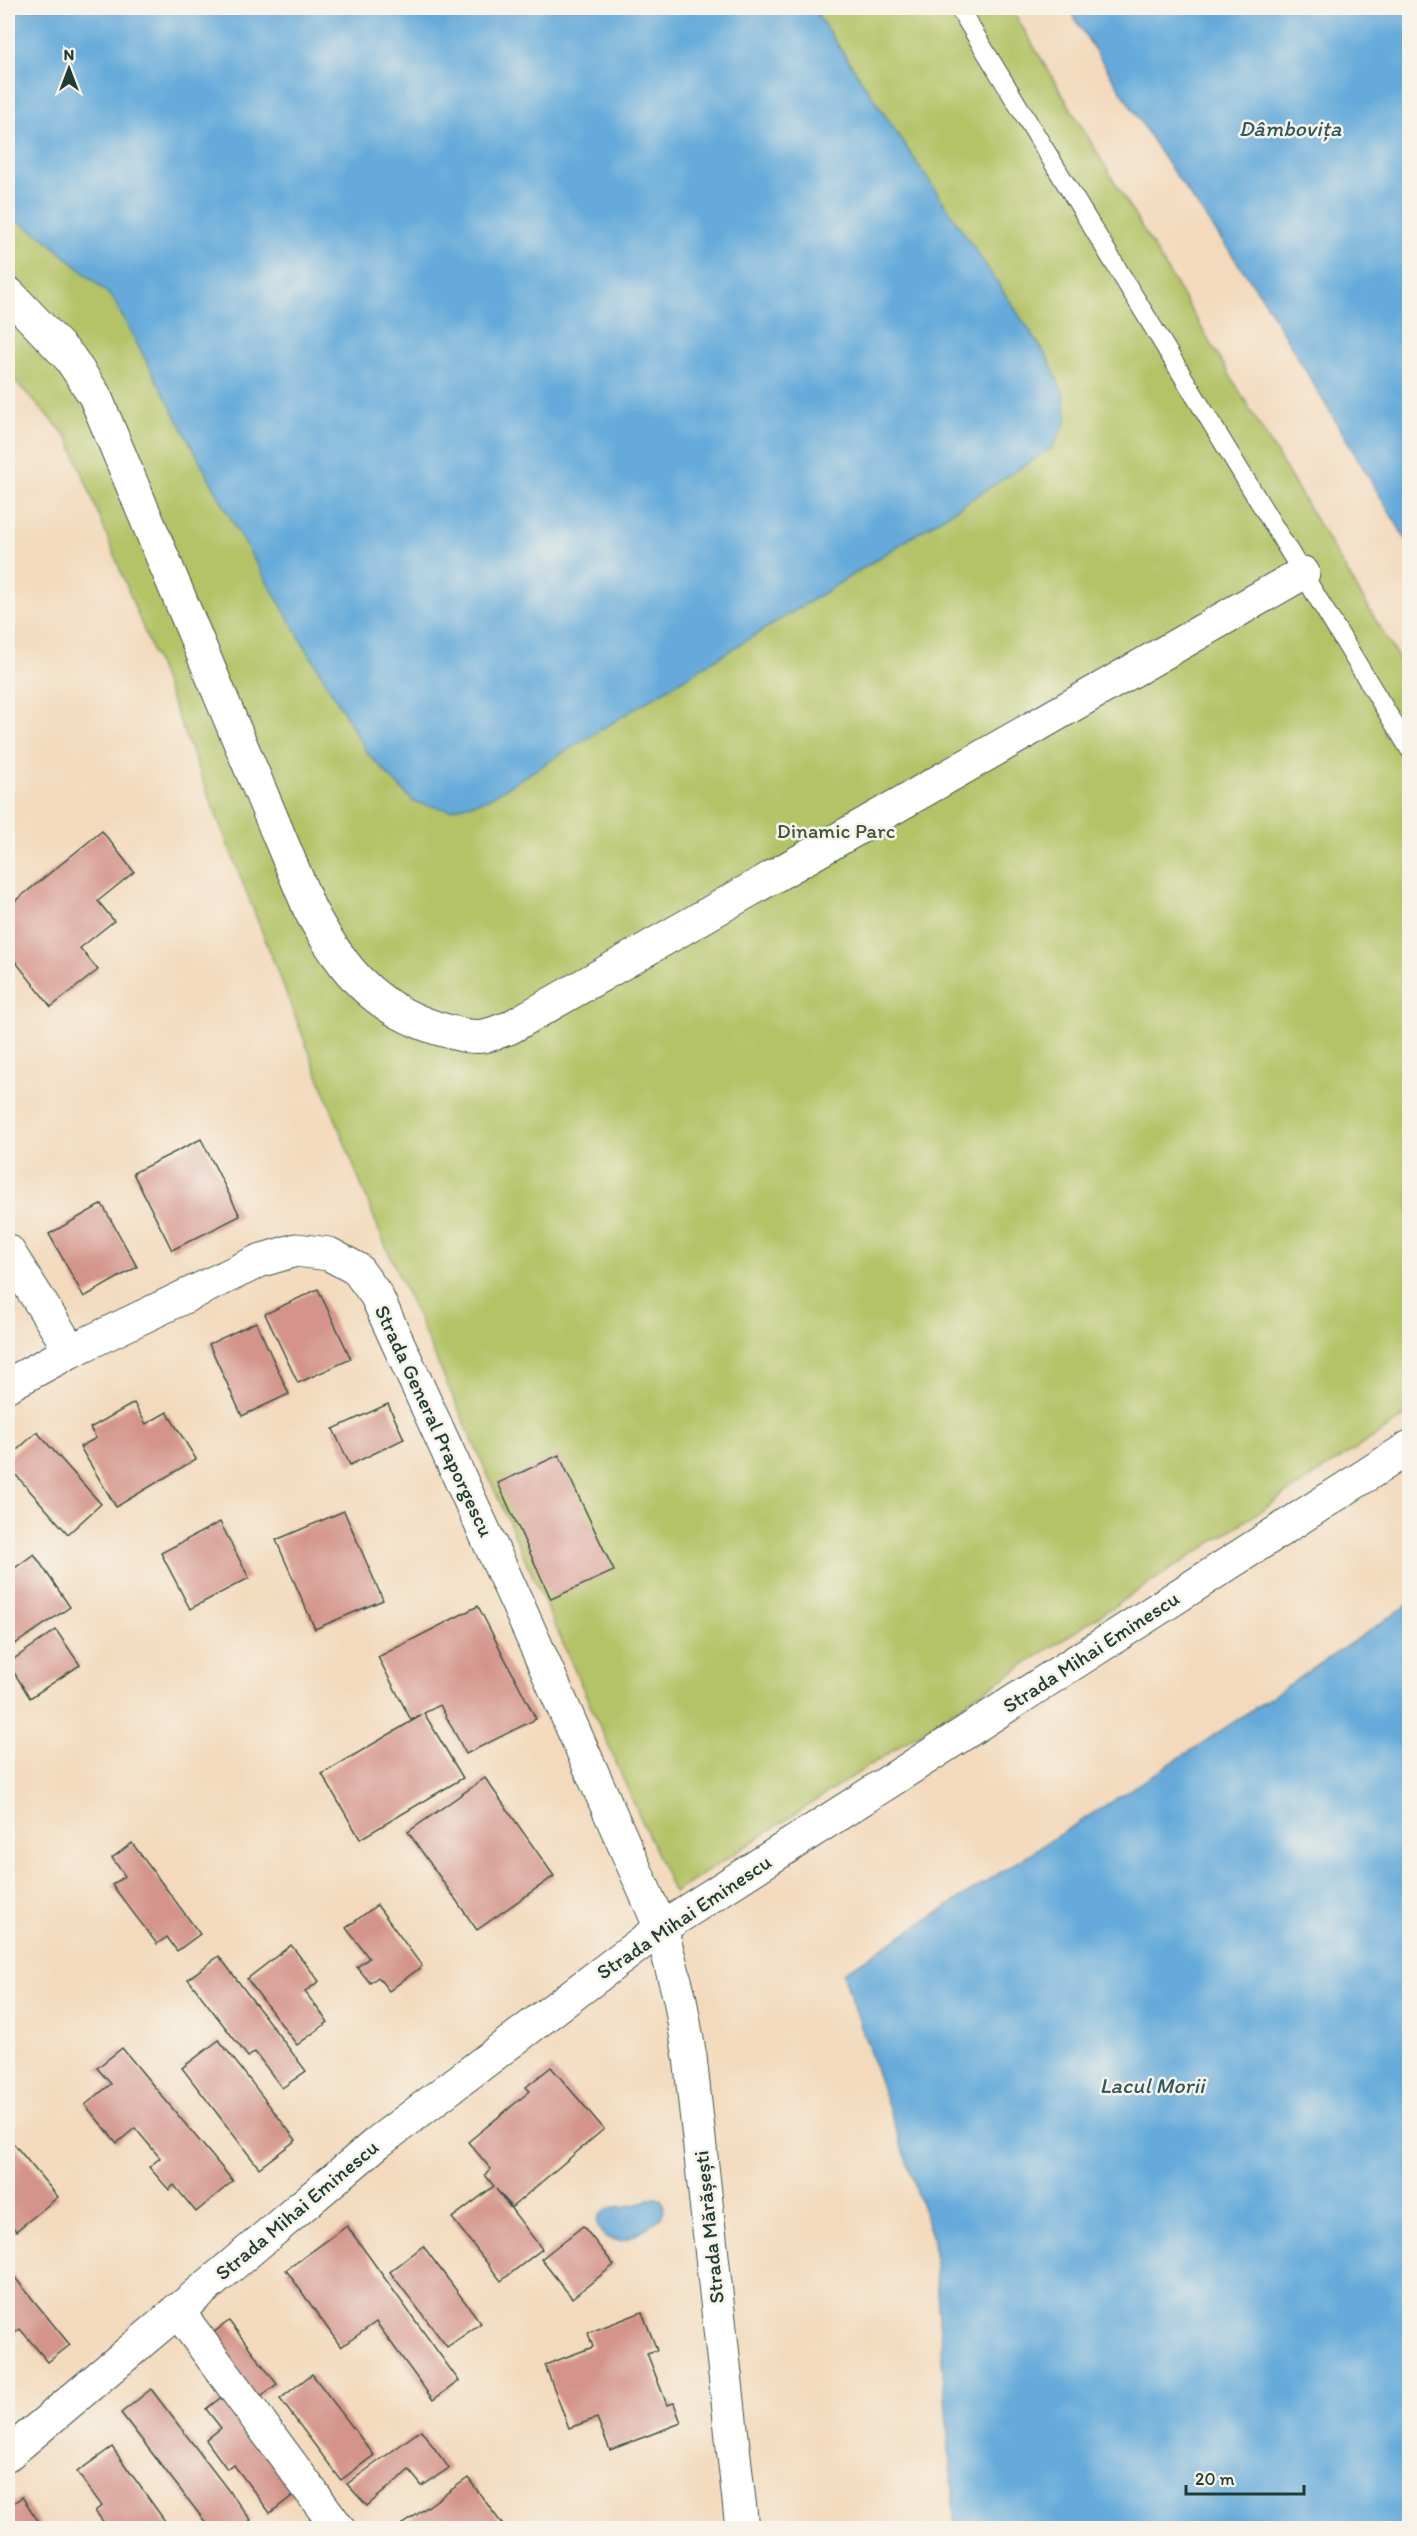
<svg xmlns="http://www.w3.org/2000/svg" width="1417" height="2536" font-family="Itim,sans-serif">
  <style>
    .green { fill: #b3c366; stroke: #69804d; stroke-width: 1.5 }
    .water { fill: #65aada; stroke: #427487; stroke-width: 1.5 }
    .building { fill: #d4948b }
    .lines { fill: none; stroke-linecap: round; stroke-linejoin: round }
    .lane-casing { stroke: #3f5549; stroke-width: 20 }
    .street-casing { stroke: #3f5549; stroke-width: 35 }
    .lane { stroke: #fff; stroke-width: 18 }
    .street { stroke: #fff; stroke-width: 33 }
    .labels { text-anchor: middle; stroke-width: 5; stroke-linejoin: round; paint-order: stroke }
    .park-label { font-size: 21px; fill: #3d583e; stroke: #f7f3e8 }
    .street-label { font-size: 21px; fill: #1f3d34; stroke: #f7f3e8 }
    .water-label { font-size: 22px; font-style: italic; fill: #30585e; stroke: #f7f3e8 }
  </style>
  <rect width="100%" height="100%" fill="#f7f3e8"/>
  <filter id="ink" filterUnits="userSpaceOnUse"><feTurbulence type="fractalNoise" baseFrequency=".0167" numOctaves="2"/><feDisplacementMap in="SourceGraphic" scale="12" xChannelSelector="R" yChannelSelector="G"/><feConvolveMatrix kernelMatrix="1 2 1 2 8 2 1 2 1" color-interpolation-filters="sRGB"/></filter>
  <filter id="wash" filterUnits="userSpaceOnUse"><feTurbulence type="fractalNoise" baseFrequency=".008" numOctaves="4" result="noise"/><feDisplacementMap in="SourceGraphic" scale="24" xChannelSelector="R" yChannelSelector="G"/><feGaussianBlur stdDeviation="1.35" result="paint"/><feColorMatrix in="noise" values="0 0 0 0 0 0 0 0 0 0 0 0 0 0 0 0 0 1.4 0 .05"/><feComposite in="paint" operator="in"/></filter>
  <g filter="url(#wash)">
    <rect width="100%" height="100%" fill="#f3dabd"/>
    <!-- green -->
    <polygon class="green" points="8,8 1011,8 1409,676 1409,1414 674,1893 380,1233 69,439 8,373"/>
    <!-- water -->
    <g class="water">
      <polygon points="8,8 813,8 1048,358 1063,393 1067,420 1052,448 838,584 488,799 450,810 414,802 368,754 238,532 112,297 42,236 8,216"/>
      <polygon points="1068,8 1409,8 1409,545 1262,297 1165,160"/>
      <polygon points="1409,1604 1409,2528 955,2528 933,2239 843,1973 1195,1748"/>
      <path d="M655 2197 660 2198C667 2207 664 2216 655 2222 646 2228 634 2238 623 2240 608 2244 588 2226 602 2212 611 2204 627 2208 638 2204 645 2202 648 2198 655 2197Z"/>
    </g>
    <g id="blocks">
      <!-- building -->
      <g class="building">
        <polygon points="102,831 134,872 98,901 114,921 80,948 98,970 51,1007 8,952 8,901 10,905"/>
        <polygon points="201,1139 240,1216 172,1250 133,1173"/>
        <polygon points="102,1204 137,1267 84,1297 49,1234"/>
        <polygon points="318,1289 351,1359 298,1383 265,1314"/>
        <polygon points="256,1322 289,1394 242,1416 209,1344"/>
        <polygon points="134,1403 146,1424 167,1412 196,1459 116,1507 80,1447 96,1438 90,1428"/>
        <polygon points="388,1404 404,1439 350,1465 333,1429"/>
        <polygon points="37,1432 101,1504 68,1534 8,1466 8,1458"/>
        <polygon points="559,1455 614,1571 551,1599 498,1483"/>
        <polygon points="344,1511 383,1600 315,1629 276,1540"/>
        <polygon points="220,1522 249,1578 190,1609 161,1553"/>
        <polygon points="34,1554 70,1607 15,1644 8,1633 8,1573"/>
        <polygon points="478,1606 536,1719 466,1754 440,1705 424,1713 463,1778 360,1839 322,1774 422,1715 411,1720 378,1657"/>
        <polygon points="56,1630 80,1665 30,1698 8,1663"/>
        <polygon points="485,1778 554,1876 477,1930 408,1832"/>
        <polygon points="132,1843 200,1934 177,1951 167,1937 157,1944 112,1885 125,1876 112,1858"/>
        <polygon points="377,1905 422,1966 389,1991 378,1977 370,1983 357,1967 369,1958 346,1928"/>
        <polygon points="291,1945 319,1981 305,1992 328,2022 297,2045 247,1979"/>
        <polygon points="219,1956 306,2071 282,2088 255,2052 248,2057 188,1979"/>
        <polygon points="219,2040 296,2140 259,2168 182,2068"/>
        <polygon points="122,2048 233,2181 196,2212 174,2185 169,2190 149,2167 160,2158 135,2128 117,2143 85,2105 111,2084 97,2068"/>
        <polygon points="551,2067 604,2129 512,2207 496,2189 542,2249 501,2281 452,2218 494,2186 485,2175 491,2169 468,2142 530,2091 526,2087"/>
        <polygon points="8,2137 58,2197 16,2231 8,2221"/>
        <polygon points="347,2226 459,2381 433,2400 376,2322 341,2347 286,2270"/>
        <polygon points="583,2226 614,2265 572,2298 541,2259"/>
        <polygon points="423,2246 481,2323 447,2347 390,2272"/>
        <polygon points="8,2269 70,2345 48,2362 20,2329 12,2335 8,2329"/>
        <polygon points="642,2312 657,2350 647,2353 667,2405 674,2403 681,2423 610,2450 597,2418 569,2428 545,2365 593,2347 588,2333"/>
        <polygon points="229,2321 277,2384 254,2401 205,2339"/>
        <polygon points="312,2374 374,2455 341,2480 280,2399"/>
        <polygon points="151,2389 251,2520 240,2528 210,2528 121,2413"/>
        <polygon points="227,2393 300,2490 270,2513 234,2465 227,2469 206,2440 221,2428 206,2409"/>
        <polygon points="421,2430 449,2468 422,2486 409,2470 367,2506 347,2484"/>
        <polygon points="112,2447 170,2528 108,2528 95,2511 102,2506 77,2472"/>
        <polygon points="468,2478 505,2528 398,2528"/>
        <polygon points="22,2497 43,2528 14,2528 8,2519 8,2507"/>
      </g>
    </g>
  </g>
  <g filter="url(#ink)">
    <use href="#blocks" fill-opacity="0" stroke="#3f5549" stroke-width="1.5"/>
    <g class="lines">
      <!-- lane casing -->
      <g class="lane-casing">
        <polyline id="lane" points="959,8 1410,750"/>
      </g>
      <!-- street casing -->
      <g class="street-casing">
        <g id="street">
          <path d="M8 296 9 294 70 358 95 396 310 910C342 970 377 1013 447 1031 458 1034 471 1038 483 1036 492 1035 501 1030 509 1028L1303 573"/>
          <polyline points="8,1251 71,1351"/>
          <polyline points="8,1385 71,1351 259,1261 296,1250 329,1254 357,1269 376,1295 518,1605 661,1928 680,1999 690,2057 742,2528"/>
          <polyline points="177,2310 338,2528"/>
          <polyline points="8,2454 377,2143 661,1928 1410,1447"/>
        </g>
      </g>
      <!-- lane -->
      <use href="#lane" class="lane"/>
      <!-- street -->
      <use href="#street" class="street"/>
    </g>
  </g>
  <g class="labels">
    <!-- park labels -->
    <g class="park-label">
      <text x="836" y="838">Dinamic Parc</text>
    </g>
    <!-- street labels -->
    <g class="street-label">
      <text transform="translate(434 1421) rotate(65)" y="7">Strada General Praporgescu</text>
      <text transform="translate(1091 1652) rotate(-33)" y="7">Strada Mihai Eminescu</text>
      <text transform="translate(684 1917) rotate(-34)" y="7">Strada Mihai Eminescu</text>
      <text transform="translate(297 2210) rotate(-40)" y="7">Strada Mihai Eminescu</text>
      <text transform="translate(709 2227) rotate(-96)" y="7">Strada Mărășești</text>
    </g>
    <!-- water labels -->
    <g class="water-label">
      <text x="1290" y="136">Dâmbovița</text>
      <text x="1152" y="2093">Lacul Morii</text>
    </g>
  </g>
  <!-- margin -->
  <rect width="1417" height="2536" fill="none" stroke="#f7f3e8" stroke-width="30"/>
  <!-- north arrow -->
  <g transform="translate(69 69)" stroke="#f7f3e8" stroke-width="4.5" paint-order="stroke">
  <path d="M0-4.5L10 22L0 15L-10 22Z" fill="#1f3d34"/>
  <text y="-9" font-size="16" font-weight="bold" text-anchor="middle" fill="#1f3d34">N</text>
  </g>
  <!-- scale -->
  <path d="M1186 2485v9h118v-9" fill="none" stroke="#1f3d34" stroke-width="3"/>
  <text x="1195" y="2485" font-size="18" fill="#1f3d34" stroke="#f7f3e8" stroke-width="4.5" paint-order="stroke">20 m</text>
</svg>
